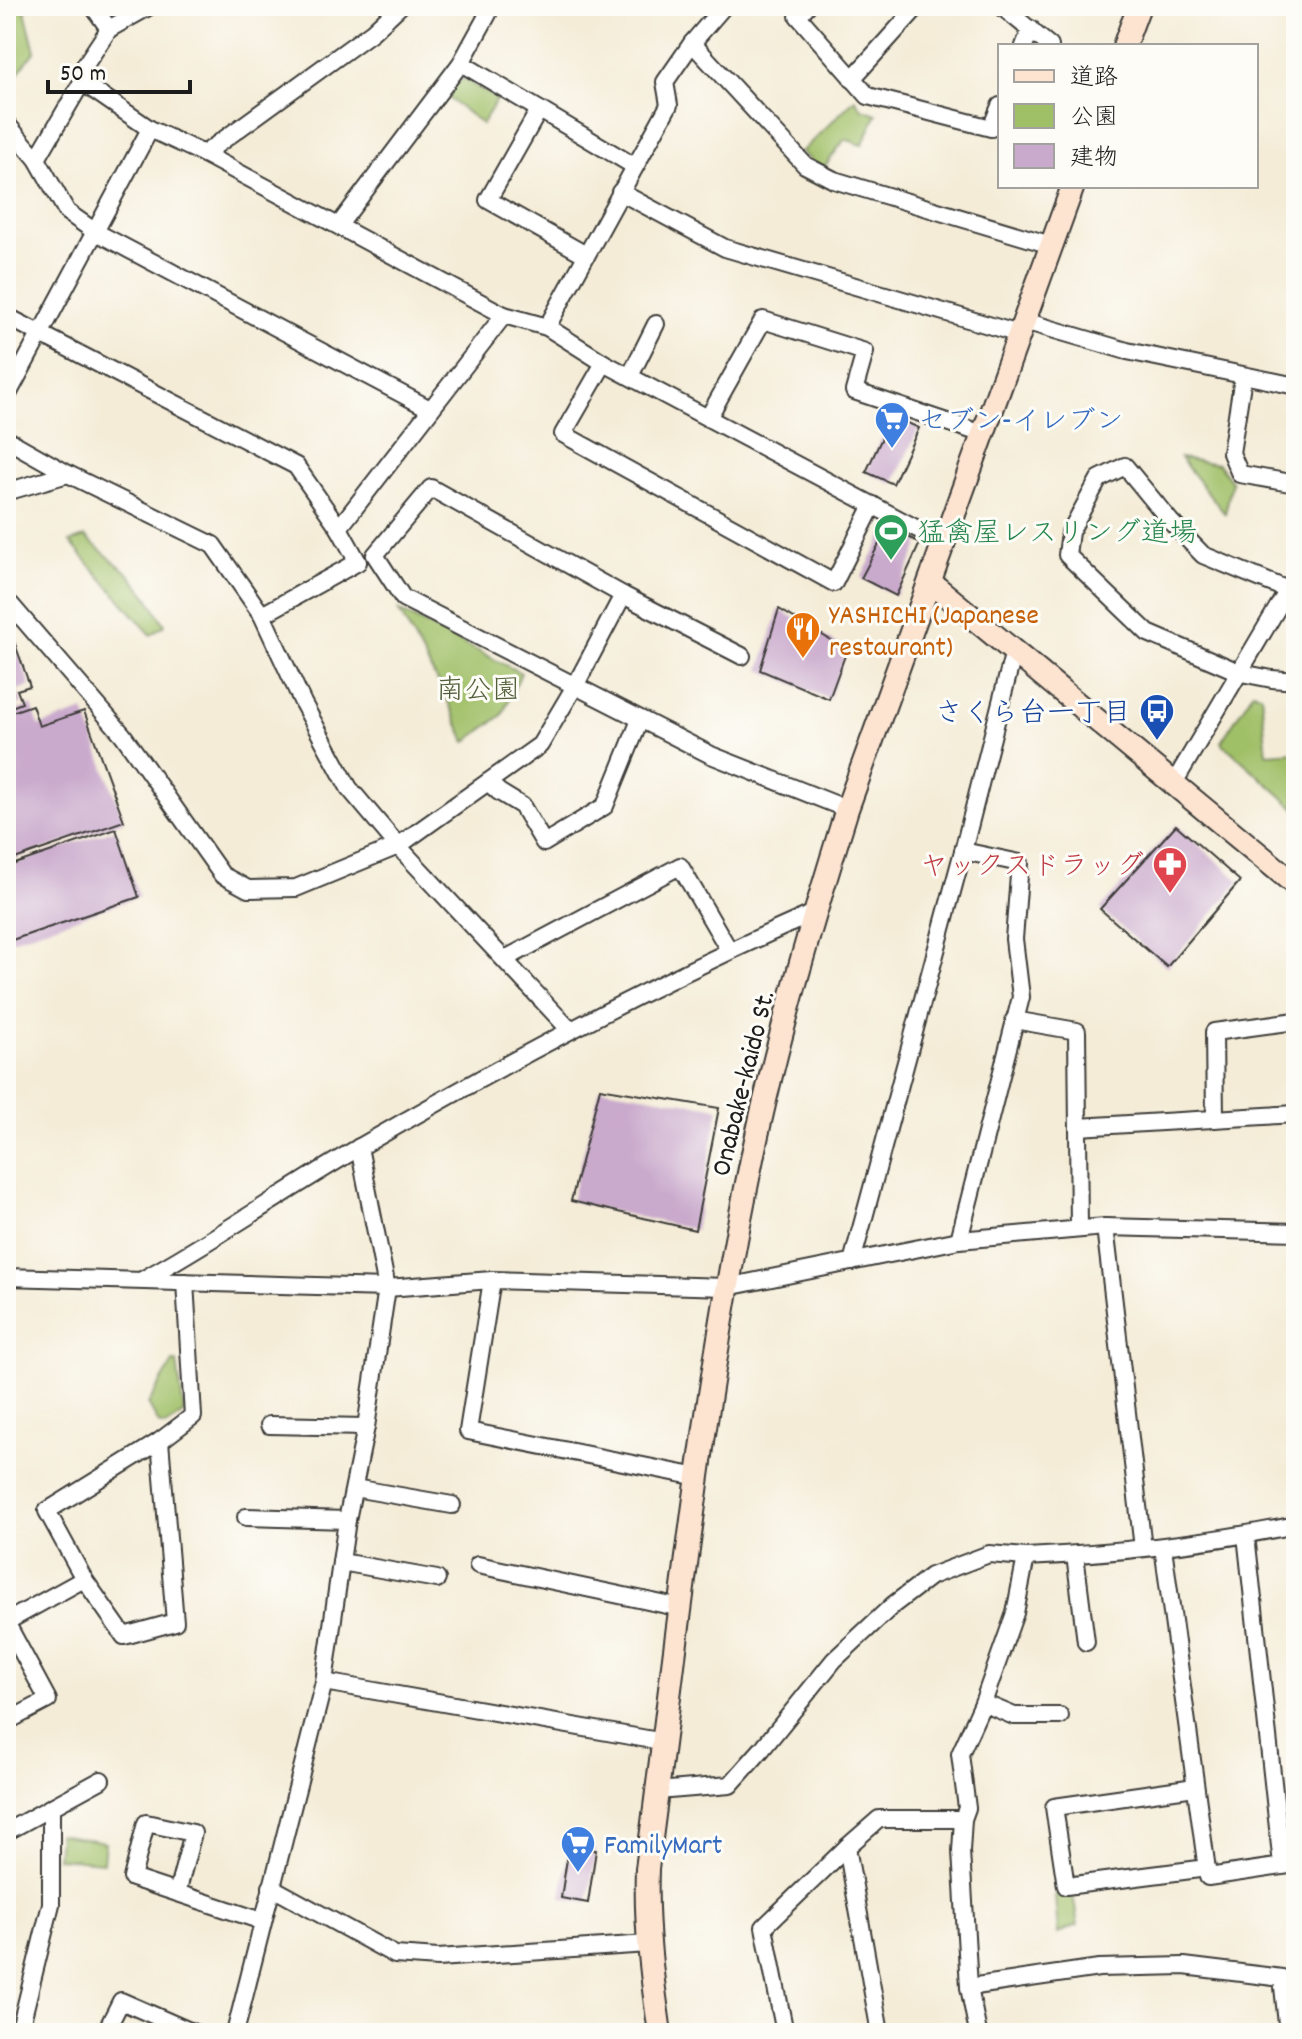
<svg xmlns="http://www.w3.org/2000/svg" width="1302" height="2039" font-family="Dekko,'Klee One',sans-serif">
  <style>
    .green { fill: #a0c068; stroke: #5e6e42; stroke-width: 2 }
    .building { fill: #c9a9cc }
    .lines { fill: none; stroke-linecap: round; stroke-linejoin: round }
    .street-casing { stroke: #3c3b38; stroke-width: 20 }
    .secondary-casing { stroke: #3c3b38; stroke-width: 26 }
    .street { stroke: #fff; stroke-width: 16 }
    .secondary { stroke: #fde4d1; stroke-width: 22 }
    .labels { text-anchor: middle; stroke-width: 6; stroke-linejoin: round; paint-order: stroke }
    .shop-label { font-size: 28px; fill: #366cbe; stroke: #fdfcf7; text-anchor: start }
    .leisure-label { font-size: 28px; fill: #27864d; stroke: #fdfcf7; text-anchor: start }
    .food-label { font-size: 28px; fill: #c56008; stroke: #fdfcf7; text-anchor: start }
    .park-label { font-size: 28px; fill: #515e3a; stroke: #fdfcf7 }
    .transit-label { font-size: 28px; fill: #164399; stroke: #fdfcf7; text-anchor: end }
    .health-label { font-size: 28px; fill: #be3a42; stroke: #fdfcf7; text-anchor: end }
    .street-label { font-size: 28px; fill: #1c1c1c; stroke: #fdfcf7 }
  </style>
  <rect width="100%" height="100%" fill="#fdfcf7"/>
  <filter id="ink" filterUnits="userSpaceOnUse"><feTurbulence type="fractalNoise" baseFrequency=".0125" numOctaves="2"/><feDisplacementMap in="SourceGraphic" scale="16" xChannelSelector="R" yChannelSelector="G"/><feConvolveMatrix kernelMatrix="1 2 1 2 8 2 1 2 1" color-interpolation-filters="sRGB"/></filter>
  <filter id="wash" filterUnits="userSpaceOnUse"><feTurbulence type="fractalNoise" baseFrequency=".006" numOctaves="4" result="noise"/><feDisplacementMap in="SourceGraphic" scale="32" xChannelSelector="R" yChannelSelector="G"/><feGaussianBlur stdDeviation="1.8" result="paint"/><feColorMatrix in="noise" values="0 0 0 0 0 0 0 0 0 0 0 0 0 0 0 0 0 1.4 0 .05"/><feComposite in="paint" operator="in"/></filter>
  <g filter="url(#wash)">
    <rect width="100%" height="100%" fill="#f4ecd7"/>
    <!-- green -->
    <g class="green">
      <polygon points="6,6 19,6 25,11 35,51 6,88"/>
      <polygon points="464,79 497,99 482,124 446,96 457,81"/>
      <polygon points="855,99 862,109 877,114 862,145 845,139 822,170 801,152"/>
      <polygon points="1180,458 1218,464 1232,482 1225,514"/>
      <polygon points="85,537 129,574 147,596 165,625 151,635 70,542"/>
      <polygon points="399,611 521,673 502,715 466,742 446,697"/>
      <polygon points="1253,692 1261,694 1267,754 1296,752 1296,809 1221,742"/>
      <polygon points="173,1362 177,1362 184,1413 166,1426 159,1424 148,1404"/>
      <polygon points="59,1834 105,1842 103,1862 57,1858"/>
      <polygon points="1073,1894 1078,1925 1058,1934 1055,1896"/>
    </g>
    <g id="blocks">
      <!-- building -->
      <g class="building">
        <polygon points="892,416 919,428 893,484 866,472"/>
        <polygon points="888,527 920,543 896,596 861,578"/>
        <polygon points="779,609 847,650 829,699 760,670"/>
        <polygon points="10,630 30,686 17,690 22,703 6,709 6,631"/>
        <polygon points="32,705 39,726 84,711 124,821 6,862 6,714"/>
        <polygon points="1176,825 1240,881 1167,967 1100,909"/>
        <polygon points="116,829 139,897 6,942 6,867"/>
        <polygon points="600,1088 719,1108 695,1230 571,1201"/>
        <polygon points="569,1846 596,1850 588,1903 561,1898"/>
      </g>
    </g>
  </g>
  <g filter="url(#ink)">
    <use href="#blocks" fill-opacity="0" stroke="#3c3b38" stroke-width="2"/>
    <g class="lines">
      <!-- street casing -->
      <g class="street-casing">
        <g id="street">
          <polyline points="93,6 109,29"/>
          <polyline points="807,6 798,16 868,96 991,128 1000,106"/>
          <polyline points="1001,6 1050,46"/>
          <polyline points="692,43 805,165 834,180 1051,245"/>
          <polyline points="1024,46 1031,29"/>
          <polyline points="461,63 634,166"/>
          <polyline points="852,79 918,6"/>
          <polyline points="82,82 150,129 204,154 504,315 547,327 604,363 944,543"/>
          <polyline points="539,110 488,200 586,255"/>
          <polyline points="6,123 37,159 67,212 94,231 430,409"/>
          <polyline points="204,154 372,32 400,6"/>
          <polyline points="37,159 82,82 85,65 109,29 150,6"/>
          <polyline points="620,192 725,248 1019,334"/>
          <polyline points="339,225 461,63 488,14 481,6"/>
          <polyline points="6,316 296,466 339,528 358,562 262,615"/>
          <polyline points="1024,321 1127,351 1296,386"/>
          <polyline points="547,327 669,105 665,82 692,43 724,6"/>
          <polyline points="604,363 563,434 834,583 873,505"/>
          <polyline points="630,376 656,324"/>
          <polyline points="1243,377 1231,453 1240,474 1296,484"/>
          <polyline points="6,398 150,129"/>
          <polyline points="708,418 763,320 865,352 854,391 983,434"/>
          <polyline points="6,439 68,474 213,545 262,615 303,703 349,788 398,846 569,1029"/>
          <polyline points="6,492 68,474"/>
          <polyline points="339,528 504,315"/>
          <polyline points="1296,591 1288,590 1203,555 1171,522 1125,466 1099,479 1070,532 1067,555 1148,633 1241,673 1272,679 1296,681"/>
          <polyline points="6,605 11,605 123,735 222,875 248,889 296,888 398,846 540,745 575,686 623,595"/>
          <polyline points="742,656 623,595 431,488 375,555 403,598 711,755 847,809"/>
          <polyline points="488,782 499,792 522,806 544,843 605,806 640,720"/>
          <polyline points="1174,783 1288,590"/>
          <polyline points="505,959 680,866 729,950"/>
          <polyline points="1014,1020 1077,1031 1079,1229"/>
          <polyline points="1215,1119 1214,1032 1296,1021"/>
          <polyline points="1078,1127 1296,1114"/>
          <polyline points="1105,1227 1143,1548"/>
          <polyline points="959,1240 1021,997 1014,939 1020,863 963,851"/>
          <polyline points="852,1262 963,851 1014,651"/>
          <polyline points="6,1277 387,1288 492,1280 727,1287 959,1240 1105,1227 1296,1232"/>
          <path d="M142 1280C217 1239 287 1189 360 1147 508 1061 658 981 814 913"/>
          <polyline points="492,1280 468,1431 698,1477"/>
          <polyline points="269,1425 366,1427"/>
          <polygon points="160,1441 175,1622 124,1636 84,1579 47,1511"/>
          <polyline points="160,1441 193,1416 185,1282"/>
          <polyline points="354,1488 452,1505"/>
          <polyline points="246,1517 347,1520"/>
          <polyline points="1246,1535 1282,1865"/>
          <polyline points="1163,1547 1208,1877 1296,1864"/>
          <polyline points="1075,1555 1086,1642"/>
          <polyline points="341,1562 437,1579"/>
          <polyline points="478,1565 681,1608"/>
          <polyline points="6,1622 84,1579"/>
          <polyline points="324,1682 664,1742"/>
          <polyline points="983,1703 1014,1716 1060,1716"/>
          <polyline points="6,1722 48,1700 6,1622"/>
          <polyline points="1195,1787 1054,1807 1066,1886 1207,1868"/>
          <polyline points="657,1791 730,1785 762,1749 834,1660 893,1605 931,1576 989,1554 1026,1557"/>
          <polyline points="6,1832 101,1780"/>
          <polyline points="847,1847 880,2033"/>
          <polyline points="271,1887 395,1955 438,1958 648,1944"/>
          <polyline points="177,1893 193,1833 146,1823 132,1878 262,1921"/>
          <polyline points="969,1987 1099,1968 1184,1966 1282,1978 1288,2033"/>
          <polyline points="19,2033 51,1904 51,1807"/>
          <polyline points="105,2033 121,2001 194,2033"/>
          <polyline points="235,2033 324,1682 347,1520 366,1427 387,1288 359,1147"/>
          <polyline points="785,2033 764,1927 847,1847 879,1819 963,1819"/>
          <path d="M978 2033 969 1987 961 1851 963 1819 967 1808 960 1754 983 1703 1015 1613 1026 1557C1117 1553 1207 1543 1296 1525"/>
        </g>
      </g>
      <!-- secondary casing -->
      <g class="secondary-casing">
        <g id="secondary">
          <polyline points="1124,46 1139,6"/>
          <polyline points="930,582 1296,885"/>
          <path d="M660 2033C652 1978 645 1925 647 1869 677 1642 701 1413 746 1188 771 1060 808 934 847 809L1073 186"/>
        </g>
      </g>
      <!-- street -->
      <use href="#street" class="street"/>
      <!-- secondary -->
      <use href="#secondary" class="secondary"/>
    </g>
  </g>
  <!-- icons -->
  <defs>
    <g id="supermarket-pin" transform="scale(1.8)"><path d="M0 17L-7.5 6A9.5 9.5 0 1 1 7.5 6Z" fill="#3f7fe0" stroke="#fdfcf7"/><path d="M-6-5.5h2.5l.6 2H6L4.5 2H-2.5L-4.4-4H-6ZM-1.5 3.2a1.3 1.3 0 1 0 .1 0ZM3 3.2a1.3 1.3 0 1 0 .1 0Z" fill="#fff"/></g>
    <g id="stadium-pin" transform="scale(1.8)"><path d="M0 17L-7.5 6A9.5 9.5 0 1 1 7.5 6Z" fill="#2e9e5b" stroke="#fdfcf7"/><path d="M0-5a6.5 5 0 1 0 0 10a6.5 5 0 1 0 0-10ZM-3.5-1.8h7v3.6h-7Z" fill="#fff"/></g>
    <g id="restaurant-pin" transform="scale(1.8)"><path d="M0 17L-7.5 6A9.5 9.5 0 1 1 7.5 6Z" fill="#e8710a" stroke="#fdfcf7"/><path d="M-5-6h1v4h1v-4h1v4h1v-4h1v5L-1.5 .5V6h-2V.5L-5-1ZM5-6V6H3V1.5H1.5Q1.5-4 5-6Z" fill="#fff"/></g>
    <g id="bus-pin" transform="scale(1.8)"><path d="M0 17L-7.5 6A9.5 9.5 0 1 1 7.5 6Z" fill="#1a4fb4" stroke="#fdfcf7"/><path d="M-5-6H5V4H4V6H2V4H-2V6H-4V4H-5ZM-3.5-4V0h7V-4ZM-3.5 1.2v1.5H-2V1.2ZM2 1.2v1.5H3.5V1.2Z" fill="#fff"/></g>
    <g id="pharmacy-pin" transform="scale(1.8)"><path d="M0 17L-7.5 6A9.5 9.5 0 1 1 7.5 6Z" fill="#e0444e" stroke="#fdfcf7"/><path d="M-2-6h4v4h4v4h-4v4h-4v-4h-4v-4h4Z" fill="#fff"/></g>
  </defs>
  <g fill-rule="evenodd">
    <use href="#supermarket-pin" x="892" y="419"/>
    <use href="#stadium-pin" x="891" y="531"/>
    <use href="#restaurant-pin" x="803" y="629"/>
    <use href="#bus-pin" x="1157" y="711"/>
    <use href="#pharmacy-pin" x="1170" y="864"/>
    <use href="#supermarket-pin" x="578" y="1843"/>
  </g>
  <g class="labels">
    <!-- shop labels -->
    <g class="shop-label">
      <text x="918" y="429">セブン-イレブン</text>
      <text x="604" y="1853">FamilyMart</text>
    </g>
    <!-- leisure labels -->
    <g class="leisure-label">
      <text x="917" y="541">猛禽屋レスリング道場</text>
    </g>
    <!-- food labels -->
    <g class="food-label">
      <text x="829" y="623">YASHICHI (Japanese<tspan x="829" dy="32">restaurant)</tspan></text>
    </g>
    <!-- park labels -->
    <g class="park-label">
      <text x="478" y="698">南公園</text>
    </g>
    <!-- transit labels -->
    <g class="transit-label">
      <text x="1131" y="721">さくら台一丁目</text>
    </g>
    <!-- health labels -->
    <g class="health-label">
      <text x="1144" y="874">ヤックスドラッグ</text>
    </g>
    <!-- street labels -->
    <g class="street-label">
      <text transform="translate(741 1083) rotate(-76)" y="10">Onabake-kaido St.</text>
    </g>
  </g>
  <!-- margin -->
  <rect width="1302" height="2039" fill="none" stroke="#fdfcf7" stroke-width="32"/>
  <!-- legend -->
  <rect x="998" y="44" width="260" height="144" fill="#fdfcf7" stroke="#a3a29f" stroke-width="2"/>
  <rect x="1014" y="70" width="40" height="12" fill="#fde4d1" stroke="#a3a29f" stroke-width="2"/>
  <text x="1070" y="84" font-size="24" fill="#1c1c1c">道路</text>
  <rect x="1014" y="104" width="40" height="24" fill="#a0c068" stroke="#a3a29f" stroke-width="2"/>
  <text x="1070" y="124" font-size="24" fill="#1c1c1c">公園</text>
  <rect x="1014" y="144" width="40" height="24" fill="#c9a9cc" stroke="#a3a29f" stroke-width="2"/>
  <text x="1070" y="164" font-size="24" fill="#1c1c1c">建物</text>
  <!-- scale -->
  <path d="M48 80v12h142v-12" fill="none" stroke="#1c1c1c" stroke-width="4"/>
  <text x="60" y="80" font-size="24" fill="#1c1c1c" stroke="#fdfcf7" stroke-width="6" paint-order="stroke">50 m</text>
</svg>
